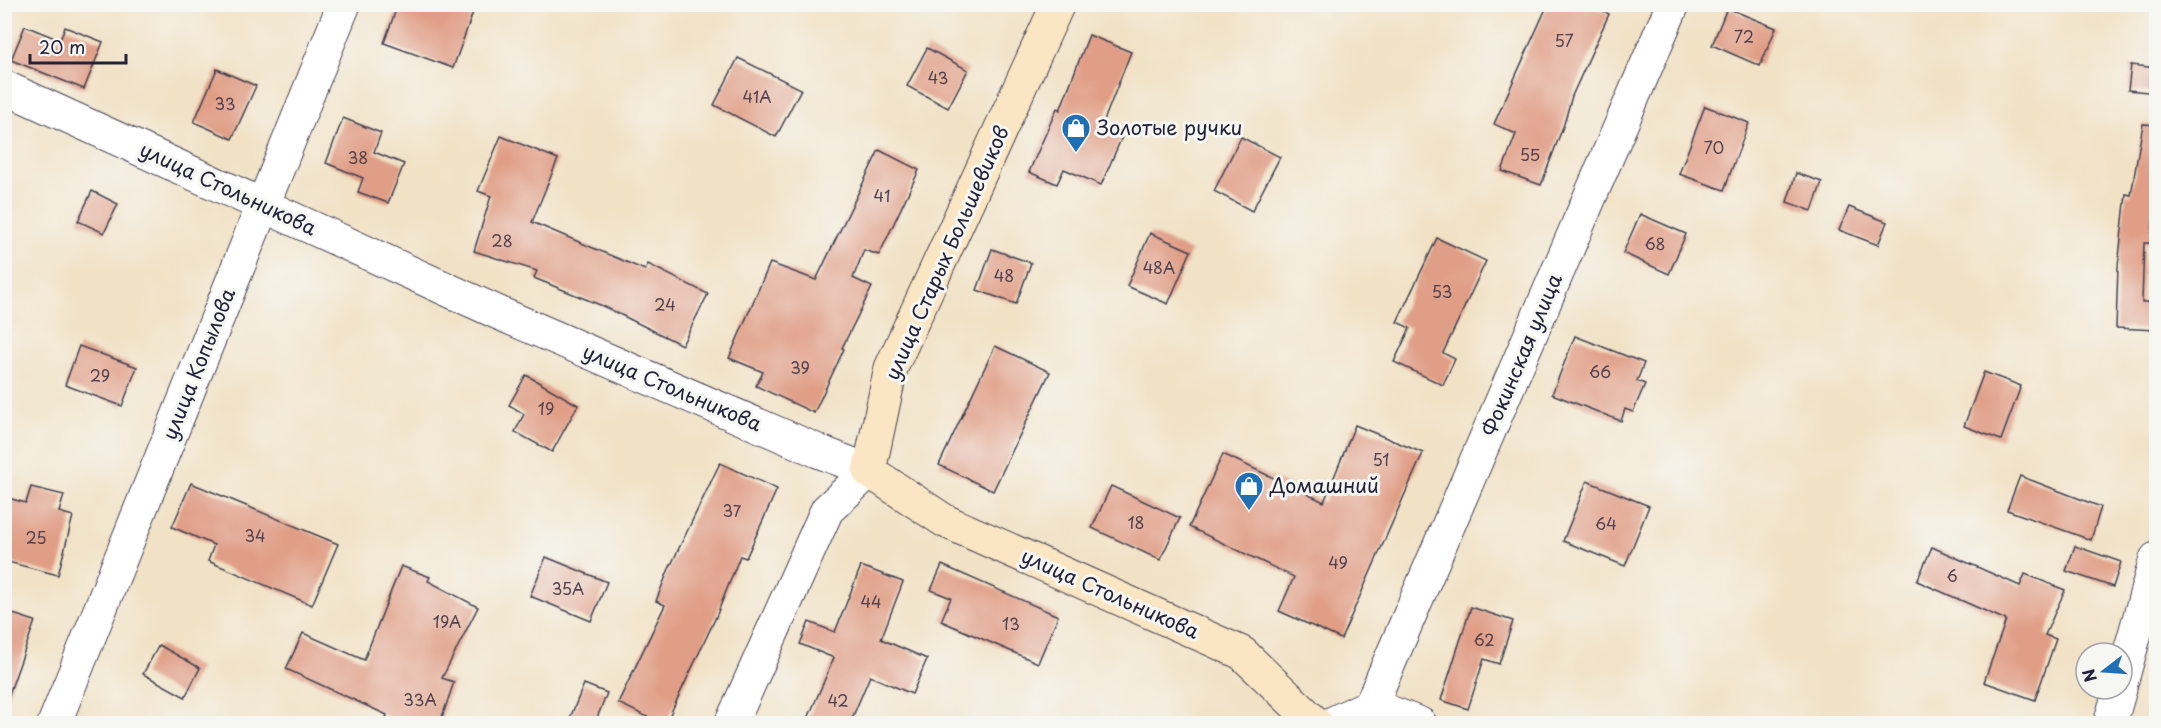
<svg xmlns="http://www.w3.org/2000/svg" width="2161" height="728" font-family="'Playpen Sans',sans-serif">
  <style>
    .building { fill: #e09e86 }
    .lines { fill: none; stroke-linecap: round; stroke-linejoin: round }
    .street-casing { stroke: #413f50; stroke-width: 35 }
    .secondary-casing { stroke: #413f50; stroke-width: 35 }
    .street { stroke: #fff; stroke-width: 33 }
    .secondary { stroke: #fbe6c4; stroke-width: 33 }
    .labels { text-anchor: middle; stroke-width: 6; stroke-linejoin: round; paint-order: stroke }
    .number-label { font-size: 16px; fill: #52414e }
    .poi-label { font-size: 20px; fill: #22223b; stroke: #f6f6f2; text-anchor: start }
    .street-label { font-size: 20px; fill: #22223b; stroke: #f6f6f2 }
  </style>
  <rect width="100%" height="100%" fill="#f6f6f2"/>
  <filter id="ink" filterUnits="userSpaceOnUse"><feTurbulence type="fractalNoise" baseFrequency=".0167" numOctaves="2"/><feDisplacementMap in="SourceGraphic" scale="12" xChannelSelector="R" yChannelSelector="G"/><feConvolveMatrix kernelMatrix="1 2 1 2 8 2 1 2 1" color-interpolation-filters="sRGB"/></filter>
  <filter id="wash" filterUnits="userSpaceOnUse"><feTurbulence type="fractalNoise" baseFrequency=".008" numOctaves="4" result="noise"/><feDisplacementMap in="SourceGraphic" scale="24" xChannelSelector="R" yChannelSelector="G"/><feGaussianBlur stdDeviation="1.35" result="paint"/><feColorMatrix in="noise" values="0 0 0 0 0 0 0 0 0 0 0 0 0 0 0 0 0 1.4 0 .05"/><feComposite in="paint" operator="in"/></filter>
  <g filter="url(#wash)">
    <rect width="100%" height="100%" fill="#f1e2c6"/>
    <g id="blocks">
      <!-- building -->
      <g class="building">
        <polygon points="398,4 476,4 453,68 384,43"/>
        <polygon points="1548,4 1589,4 1609,14 1572,96 1564,124 1541,185 1502,171 1516,134 1494,124"/>
        <polygon points="1727,8 1776,28 1760,66 1712,45"/>
        <polygon points="25,26 60,40 65,27 103,42 84,89 11,60"/>
        <polygon points="1089,35 1131,52 1101,128 1122,137 1101,185 1064,169 1057,184 1029,172 1057,108 1060,110"/>
        <polygon points="927,48 968,70 948,108 907,86"/>
        <polygon points="738,58 801,89 776,137 714,105"/>
        <polygon points="2131,65 2157,68 2157,93 2128,90"/>
        <polygon points="217,69 256,86 232,139 194,122"/>
        <polygon points="1705,106 1749,123 1724,190 1679,174"/>
        <polygon points="343,118 381,133 374,152 404,164 388,203 358,192 363,178 326,163"/>
        <polygon points="2143,124 2157,125 2157,189 2151,243 2144,243 2142,302 2157,302 2157,330 2116,328 2118,266 2126,194 2131,195"/>
        <polygon points="501,136 558,159 532,222 645,270 648,264 708,294 682,345 605,307 534,278 537,271 474,251 491,196 478,191"/>
        <polygon points="1241,137 1280,157 1252,211 1214,191"/>
        <polygon points="879,150 919,170 879,255 864,250 853,278 872,287 842,348 844,349 814,413 756,386 763,372 729,358 770,263 816,280"/>
        <polygon points="1796,173 1822,182 1812,211 1787,202"/>
        <polygon points="92,191 118,204 104,233 78,221"/>
        <polygon points="1849,207 1887,222 1878,245 1839,230"/>
        <polygon points="1640,214 1686,234 1669,274 1623,253"/>
        <polygon points="1150,233 1191,251 1168,304 1127,286"/>
        <polygon points="1437,238 1486,261 1443,353 1455,359 1443,385 1394,362 1410,328 1397,322"/>
        <polygon points="992,249 1031,263 1016,304 977,290"/>
        <polygon points="1575,336 1644,363 1637,381 1645,384 1633,412 1625,409 1621,421 1552,394"/>
        <polygon points="79,346 137,367 122,406 65,385"/>
        <polygon points="995,346 1050,372 993,491 939,465"/>
        <polygon points="1984,372 2021,386 2001,440 1964,426"/>
        <polygon points="526,375 578,405 552,452 515,432 524,414 509,405"/>
        <polygon points="1355,425 1423,453 1341,639 1279,611 1294,577 1189,527 1223,454 1324,502"/>
        <polygon points="720,463 777,489 746,558 740,556 716,617 666,723 660,723 618,703 665,605 656,601 668,571"/>
        <polygon points="2020,476 2101,507 2091,540 2007,510"/>
        <polygon points="1587,481 1649,506 1625,566 1563,541"/>
        <polygon points="191,483 338,544 312,605 208,561 214,545 172,527"/>
        <polygon points="1111,486 1180,518 1160,560 1092,528"/>
        <polygon points="31,487 64,495 59,512 73,516 58,575 4,561 4,513 8,498 26,503"/>
        <polygon points="2075,546 2121,562 2113,587 2066,571"/>
        <polygon points="1932,547 2020,586 2025,574 2065,590 2045,635 2056,639 2035,700 1984,682 2006,620 1917,581"/>
        <polygon points="546,557 607,582 591,621 530,596"/>
        <polygon points="942,565 1058,616 1038,663 941,621 951,598 931,590"/>
        <polygon points="401,566 430,577 428,581 478,607 442,678 454,682 440,723 403,723 386,718 387,715 286,669 303,633 364,660"/>
        <polygon points="861,566 903,582 881,639 927,659 912,694 870,676 850,723 806,723 834,658 800,644 809,622 835,632"/>
        <polygon points="1471,607 1513,621 1499,664 1484,659 1468,709 1441,700"/>
        <polygon points="4,611 35,621 8,697 4,696"/>
        <polygon points="159,645 200,668 185,697 143,674"/>
        <polygon points="584,684 607,693 595,723 568,723"/>
      </g>
    </g>
  </g>
  <g filter="url(#ink)">
    <use href="#blocks" fill-opacity="0" stroke="#413f50" stroke-width="1.5"/>
    <g class="lines">
      <!-- street casing -->
      <g class="street-casing">
        <g id="street">
          <polyline points="4,87 501,314 818,451 869,471 827,510 731,724"/>
          <polyline points="2122,680 2156,559"/>
          <polyline points="1371,705 1673,4"/>
          <polyline points="54,724 344,4"/>
          <polyline points="1331,724 1371,705 1420,724"/>
          <polyline points="2110,724 2120,689"/>
        </g>
      </g>
      <!-- secondary casing -->
      <g class="secondary-casing">
        <polyline id="secondary" points="1058,4 891,368 869,471 945,521 1242,653 1316,724"/>
      </g>
      <!-- street -->
      <use href="#street" class="street"/>
      <!-- secondary -->
      <use href="#secondary" class="secondary"/>
    </g>
  </g>
  <!-- icons -->
  <defs>
    <g id="shop-pin" transform="scale(1.5)"><path d="M0 17L-7.5 6A9.5 9.5 0 1 1 7.5 6Z" fill="#1f6fb2" stroke="#f6f6f2"/><path d="M-5-2.5h2.3a2.7 3.5 0 0 1 5.4 0H5L5.5 6h-11ZM-1.5-2.5h3a1.5 2.3 0 0 0-3 0Z" fill="#fff"/></g>
  </defs>
  <g fill-rule="evenodd">
    <use href="#shop-pin" x="1076" y="128"/>
    <use href="#shop-pin" x="1249" y="486"/>
  </g>
  <g class="labels">
    <!-- number labels -->
    <g class="number-label">
      <text x="1744" y="43">72</text>
      <text x="1564" y="47">57</text>
      <text x="938" y="84">43</text>
      <text x="757" y="103">41А</text>
      <text x="225" y="110">33</text>
      <text x="1714" y="154">70</text>
      <text x="1530" y="161">55</text>
      <text x="358" y="164">38</text>
      <text x="882" y="202">41</text>
      <text x="502" y="247">28</text>
      <text x="1655" y="250">68</text>
      <text x="1159" y="274">48А</text>
      <text x="1004" y="282">48</text>
      <text x="1442" y="298">53</text>
      <text x="665" y="311">24</text>
      <text x="800" y="374">39</text>
      <text x="1600" y="378">66</text>
      <text x="100" y="382">29</text>
      <text x="546" y="415">19</text>
      <text x="1381" y="466">51</text>
      <text x="732" y="517">37</text>
      <text x="1136" y="529">18</text>
      <text x="1606" y="530">64</text>
      <text x="255" y="542">34</text>
      <text x="36" y="544">25</text>
      <text x="1338" y="569">49</text>
      <text x="1952" y="582">6</text>
      <text x="568" y="595">35А</text>
      <text x="871" y="608">44</text>
      <text x="447" y="628">19А</text>
      <text x="1011" y="630">13</text>
      <text x="1484" y="646">62</text>
      <text x="420" y="706">33А</text>
      <text x="838" y="707">42</text>
    </g>
    <!-- poi labels -->
    <g class="poi-label">
      <text x="1097" y="135">Золотые ручки</text>
      <text x="1270" y="493">Домашний</text>
    </g>
    <!-- street labels -->
    <g class="street-label">
      <text transform="translate(228 189) rotate(25)" y="7">улица Стольникова</text>
      <text transform="translate(947 253) rotate(-66)" y="7">улица Старых Большевиков</text>
      <text transform="translate(1522 355) rotate(-67)" y="7">Фокинская улица</text>
      <text transform="translate(199 364) rotate(-68)" y="7">улица Копылова</text>
      <text transform="translate(672 388) rotate(23)" y="7">улица Стольникова</text>
      <text transform="translate(1110 594) rotate(24)" y="7">улица Стольникова</text>
    </g>
  </g>
  <!-- margin -->
  <rect width="2161" height="728" fill="none" stroke="#f6f6f2" stroke-width="24"/>
  <!-- north arrow -->
  <g transform="translate(2104 671) rotate(253)"><circle r="28" fill="#f6f6f2" stroke="#a1a1a9" stroke-width="1.5"/>
  <path d="M0-4.5L10 22L0 15L-10 22Z" fill="#1f6fb2"/>
  <text y="-9" font-size="16" font-weight="bold" text-anchor="middle" fill="#22223b">N</text>
  </g>
  <!-- scale -->
  <path d="M30 54v9h96v-9" fill="none" stroke="#22223b" stroke-width="3"/>
  <text x="39" y="54" font-size="18" fill="#22223b" stroke="#f6f6f2" stroke-width="4.5" paint-order="stroke">20 m</text>
</svg>
